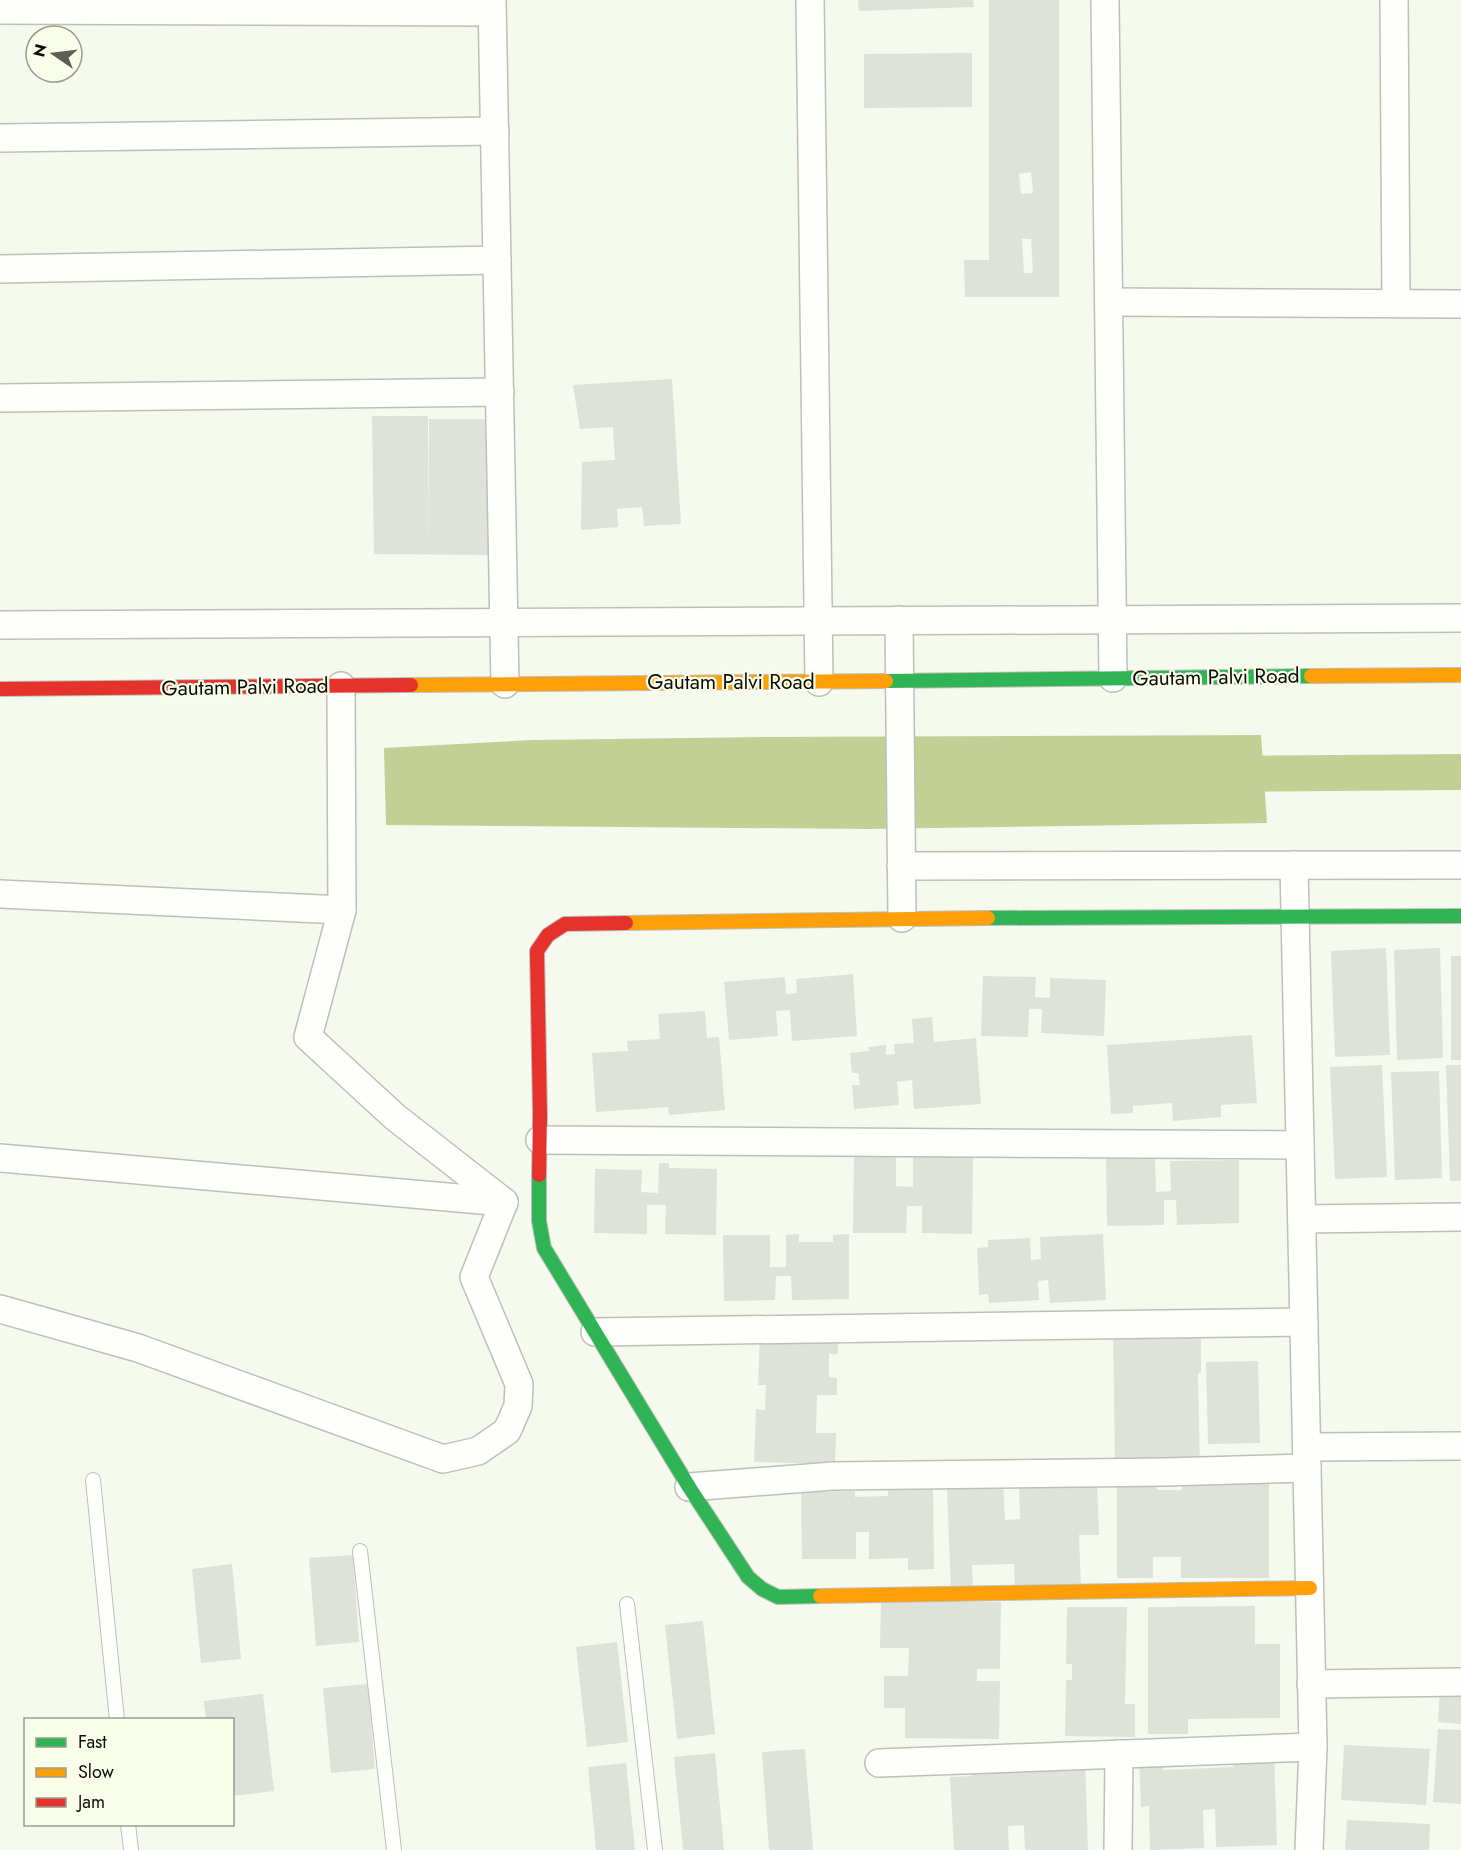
<svg xmlns="http://www.w3.org/2000/svg" width="1461" height="1850" font-family="Jost,sans-serif">
  <style>
    .water { fill: #c2d095 }
    .lines { fill: none; stroke-linecap: round; stroke-linejoin: round }
    .canal { stroke: #c2d095; stroke-width: 36 }
    .building { fill: #dfe2da; fill-rule: evenodd }
    .lane-casing { stroke: #bdc0b7; stroke-width: 16 }
    .street-casing { stroke: #bdc0b7; stroke-width: 30 }
    .fast-casing { stroke: #bdc0b7; stroke-width: 16 }
    .slow-casing { stroke: #bdc0b7; stroke-width: 16 }
    .jam-casing { stroke: #bdc0b7; stroke-width: 16 }
    .lane { stroke: #fefefc; stroke-width: 14 }
    .street { stroke: #fefefc; stroke-width: 27 }
    .fast { stroke: #30b455; stroke-width: 14 }
    .slow { stroke: #ff9f0a; stroke-width: 14 }
    .jam { stroke: #e5322d; stroke-width: 14 }
    .labels { text-anchor: middle; stroke-width: 4.5; stroke-linejoin: round; paint-order: stroke }
    .street-label { font-size: 21px; fill: #0b0c06; stroke: #f8fee9 }
  </style>
  <rect width="100%" height="100%" fill="#f6f9ee"/>
  <!-- water -->
  <polygon class="water" points="1261,735 1267,823 868,829 386,825 384,748 533,740 765,737"/>
  <g class="lines">
    <!-- canal -->
    <polyline class="canal" points="1213,774 1461,772"/>
  </g>
  <!-- building -->
  <g class="building">
    <polygon points="858,0 973,0 974,7 859,11"/>
    <path d="M989 0H1059V297H965L964 260H989ZM1031 172 1033 193 1021 194 1019 174ZM1022 239H1031L1033 273H1024Z"/>
    <polygon points="972,53 972,107 864,108 864,54"/>
    <polygon points="672,379 681,524 644,526 642,507 617,509 618,527 581,530 582,462 615,460 613,427 580,429 573,385"/>
    <polygon points="372,416 428,416 428,552 429,419 498,419 498,555 374,554"/>
    <polygon points="1386,948 1390,1055 1335,1057 1331,951"/>
    <polygon points="1440,948 1443,1058 1397,1060 1394,950"/>
    <rect x="1451" y="956" width="10" height="104"/>
    <polygon points="853,974 857,1036 792,1041 790,1010 776,1011 778,1036 729,1040 724,982 785,977 786,994 797,993 796,979"/>
    <polygon points="983,976 1036,977 1035,997 1050,998 1050,978 1106,980 1104,1036 1041,1033 1042,1009 1029,1009 1028,1037 981,1036"/>
    <polygon points="705,1011 707,1038 719,1037 725,1110 669,1115 668,1107 596,1112 592,1053 628,1051 627,1041 660,1039 658,1014"/>
    <polygon points="932,1017 934,1042 976,1038 981,1104 914,1109 912,1080 897,1082 899,1105 854,1109 852,1085 860,1085 858,1073 852,1073 850,1053 869,1051 868,1047 886,1045 886,1055 895,1054 894,1044 914,1043 912,1019"/>
    <polygon points="1252,1035 1257,1103 1221,1105 1221,1117 1173,1121 1172,1103 1133,1106 1133,1113 1111,1114 1107,1045"/>
    <polygon points="1382,1065 1387,1177 1335,1179 1330,1067"/>
    <polygon points="1446,1065 1461,1065 1461,1181 1450,1181"/>
    <polygon points="1439,1071 1442,1178 1395,1180 1391,1072"/>
    <polygon points="854,1153 896,1154 896,1186 913,1187 913,1154 973,1155 972,1234 922,1233 922,1206 907,1206 906,1233 853,1233"/>
    <polygon points="1155,1158 1156,1192 1171,1191 1170,1161 1239,1160 1239,1223 1177,1225 1176,1200 1164,1200 1164,1225 1107,1226 1106,1159"/>
    <polygon points="659,1163 669,1163 669,1168 717,1169 716,1235 665,1234 666,1205 647,1205 647,1234 594,1233 595,1169 642,1170 641,1192 658,1193"/>
    <polygon points="799,1234 799,1242 833,1242 833,1235 849,1234 849,1299 792,1300 791,1276 776,1276 775,1300 724,1301 723,1235 770,1235 770,1267 786,1267 786,1235"/>
    <polygon points="1103,1234 1106,1300 1050,1303 1048,1280 1038,1281 1039,1300 989,1303 988,1294 979,1295 977,1248 988,1247 988,1240 1030,1238 1031,1260 1041,1259 1040,1237"/>
    <polygon points="1113,1326 1201,1335 1201,1373 1198,1373 1200,1469 1115,1463"/>
    <polygon points="760,1335 838,1337 838,1354 829,1354 829,1377 837,1378 837,1395 817,1395 816,1433 836,1433 835,1464 754,1462 756,1409 765,1410 766,1385 758,1385"/>
    <polygon points="1258,1361 1260,1443 1208,1444 1206,1362"/>
    <polygon points="1182,1475 1269,1475 1269,1578 1181,1578 1181,1557 1153,1557 1153,1578 1117,1578 1117,1483 1156,1482 1157,1490 1182,1490"/>
    <polygon points="1097,1479 1099,1535 1079,1535 1081,1586 1015,1589 1014,1564 972,1565 973,1590 951,1591 947,1487 1003,1483 1005,1520 1020,1519 1019,1482"/>
    <polygon points="933,1489 934,1569 908,1570 908,1558 869,1559 869,1532 856,1532 856,1559 802,1559 801,1492 855,1491 855,1497 888,1496 888,1490"/>
    <polygon points="353,1555 359,1642 316,1646 309,1558"/>
    <polygon points="232,1564 241,1659 201,1663 192,1569"/>
    <polygon points="881,1601 1001,1602 1000,1669 977,1669 977,1681 1000,1681 999,1739 905,1738 905,1708 884,1708 884,1676 908,1676 909,1648 880,1648"/>
    <polygon points="1255,1606 1255,1644 1280,1644 1280,1718 1188,1719 1188,1734 1148,1734 1148,1607"/>
    <polygon points="1067,1607 1127,1607 1125,1704 1135,1704 1135,1737 1065,1736 1066,1680 1072,1680 1072,1664 1066,1664"/>
    <polygon points="703,1621 715,1734 677,1739 665,1625"/>
    <polygon points="617,1642 628,1742 587,1747 576,1647"/>
    <polygon points="368,1684 375,1769 331,1773 323,1688"/>
    <polygon points="1440,1685 1461,1686 1461,1724 1438,1722"/>
    <polygon points="263,1694 274,1791 232,1796 232,1720 206,1720 204,1701"/>
    <polygon points="1438,1729 1461,1730 1461,1804 1433,1802"/>
    <polygon points="1344,1745 1430,1749 1426,1805 1341,1800"/>
    <polygon points="805,1749 813,1850 769,1850 762,1752"/>
    <polygon points="715,1753 724,1850 683,1850 674,1757"/>
    <polygon points="1274,1754 1277,1845 1216,1847 1215,1809 1203,1810 1204,1848 1150,1850 1149,1806 1141,1807 1139,1759 1163,1758 1163,1770 1233,1767 1233,1756"/>
    <polygon points="1085,1757 1088,1850 1025,1850 1024,1825 1008,1826 1009,1850 954,1850 950,1777 971,1776 970,1762"/>
    <polygon points="626,1763 635,1850 596,1850 588,1767"/>
    <polygon points="1347,1820 1430,1824 1429,1850 1345,1850"/>
  </g>
  <g class="lines">
    <!-- lane casing -->
    <g class="lane-casing">
      <g id="lane">
        <polyline points="93,1480 117,1720"/>
        <polyline points="360,1551 394,1850"/>
        <polyline points="627,1604 655,1850"/>
        <polyline points="128,1824 131,1850"/>
      </g>
    </g>
    <!-- street casing -->
    <g class="street-casing">
      <g id="street">
        <polyline points="492,0 505,684"/>
        <polyline points="810,0 819,682"/>
        <polyline points="1105,0 1113,678"/>
        <polyline points="1394,0 1396,303"/>
        <polyline points="0,10 492,12"/>
        <polyline points="0,138 495,131"/>
        <polyline points="0,269 497,260"/>
        <polyline points="1109,302 1461,304"/>
        <polyline points="0,398 500,392"/>
        <polyline points="899,620 902,918"/>
        <polyline points="0,625 1461,618"/>
        <polyline points="1294,865 1313,1747 1309,1850"/>
        <polyline points="901,866 1461,865"/>
        <polyline points="0,894 342,910"/>
        <polyline points="540,1140 1300,1145"/>
        <polyline points="0,1158 504,1202"/>
        <polyline points="1302,1219 1461,1217"/>
        <polyline points="0,1309 138,1348 443,1459 478,1451 507,1431 518,1406 519,1384 474,1277 504,1202 395,1117 308,1037 342,910 341,686"/>
        <polyline points="595,1332 1304,1322"/>
        <polyline points="1307,1447 1461,1446"/>
        <polyline points="689,1487 833,1476 1165,1472 1307,1468"/>
        <polyline points="1311,1684 1461,1682"/>
        <polyline points="879,1763 1313,1747"/>
        <polyline points="1118,1850 1119,1754"/>
      </g>
    </g>
    <!-- fast casing -->
    <g class="fast-casing">
      <g id="fast">
        <polyline points="886,681 1311,676"/>
        <polyline points="988,918 1461,916"/>
        <polyline points="539,1175 539,1221 544,1248 689,1487 748,1577 762,1589 778,1597 820,1596"/>
      </g>
    </g>
    <!-- slow casing -->
    <g class="slow-casing">
      <g id="slow">
        <polyline points="1311,676 1461,675"/>
        <polyline points="411,685 886,681"/>
        <polyline points="626,923 988,918"/>
        <polyline points="820,1596 1310,1588"/>
      </g>
    </g>
    <!-- jam casing -->
    <g class="jam-casing">
      <g id="jam">
        <polyline points="0,689 411,685"/>
        <polyline points="539,1175 540,1115 537,951 548,935 565,924 626,923"/>
      </g>
    </g>
    <!-- lane -->
    <use href="#lane" class="lane"/>
    <!-- street -->
    <use href="#street" class="street"/>
    <!-- fast -->
    <use href="#fast" class="fast"/>
    <!-- slow -->
    <use href="#slow" class="slow"/>
    <!-- jam -->
    <use href="#jam" class="jam"/>
  </g>
  <g class="labels">
    <!-- street labels -->
    <g class="street-label">
      <text transform="translate(1216 677) rotate(-1)" y="7">Gautam Palvi Road</text>
      <text x="731" y="689">Gautam Palvi Road</text>
      <text transform="translate(245 687) rotate(-1)" y="7">Gautam Palvi Road</text>
    </g>
  </g>
  <!-- legend -->
  <rect x="24" y="1718" width="210" height="108" fill="#f8fee9" stroke="#999d8e" stroke-width="1.5"/>
  <rect x="36" y="1738" width="30" height="9" fill="#30b455" stroke="#999d8e" stroke-width="1.5"/>
  <text x="78" y="1748" font-size="18" fill="#0b0c06">Fast</text>
  <rect x="36" y="1768" width="30" height="9" fill="#ff9f0a" stroke="#999d8e" stroke-width="1.5"/>
  <text x="78" y="1778" font-size="18" fill="#0b0c06">Slow</text>
  <rect x="36" y="1798" width="30" height="9" fill="#e5322d" stroke="#999d8e" stroke-width="1.5"/>
  <text x="78" y="1808" font-size="18" fill="#0b0c06">Jam</text>
  <!-- north arrow -->
  <g transform="translate(54 54) rotate(284)"><circle r="28" fill="#f8fee9" stroke="#999d8e" stroke-width="1.5"/>
  <path d="M0-4.5L10 22L0 15L-10 22Z" fill="#5d5f57"/>
  <text y="-9" font-size="16" font-weight="bold" text-anchor="middle" fill="#0b0c06">N</text>
  </g>
</svg>
